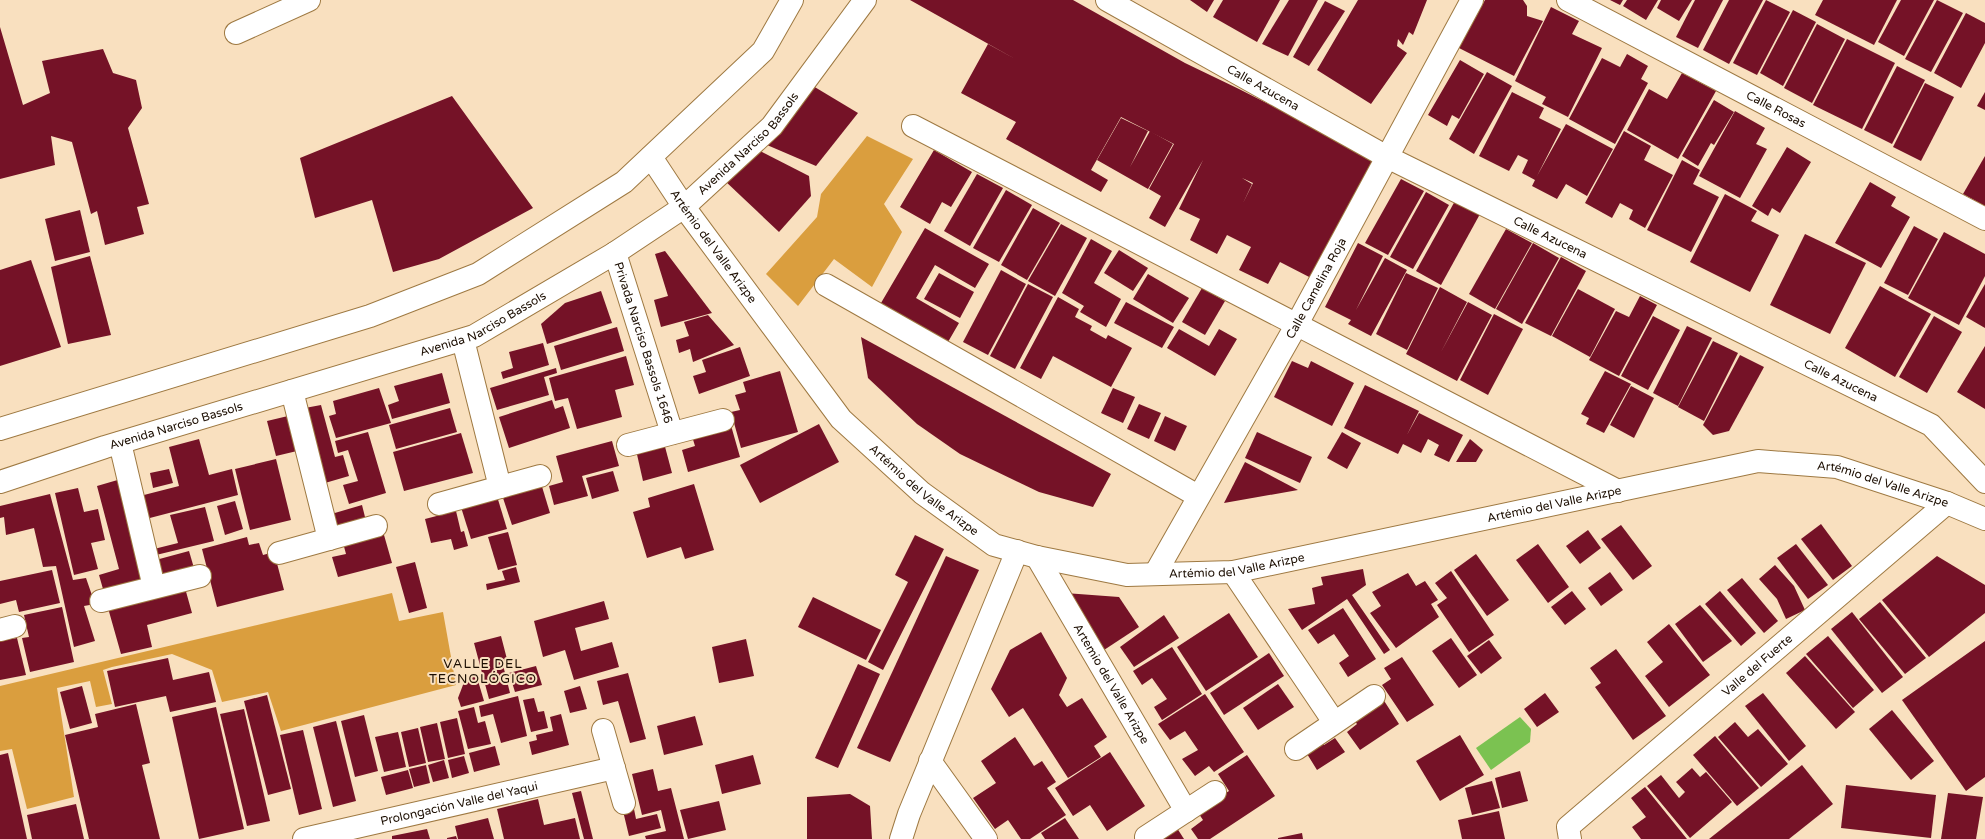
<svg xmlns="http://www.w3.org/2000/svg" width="1985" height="839" font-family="'Varela Round',sans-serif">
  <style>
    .forest { fill: #da9e3e }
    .water { fill: #7bc251 }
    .building { fill: #751227; fill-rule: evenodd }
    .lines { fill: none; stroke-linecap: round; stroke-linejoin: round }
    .minor-casing { stroke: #9e7942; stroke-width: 24 }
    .tertiary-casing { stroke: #9e7942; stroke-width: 24 }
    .minor { stroke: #fff; stroke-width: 22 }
    .tertiary { stroke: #fff; stroke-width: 22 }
    .labels { text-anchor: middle; stroke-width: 4; stroke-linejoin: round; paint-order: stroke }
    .street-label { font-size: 12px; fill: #1b0d00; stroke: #f9e0bf }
    .neighbourhood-label { font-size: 13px; letter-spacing: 1px; fill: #1b0d00; stroke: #f9e0bf }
  </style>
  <rect width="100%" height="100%" fill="#f9e0bf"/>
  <!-- forest -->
  <g class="forest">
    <polygon points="867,136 913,159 884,204 902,232 872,287 834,259 798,306 766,274 817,217 821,194"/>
    <polygon points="392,593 399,621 443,612 456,685 281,731 268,692 222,702 212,670 172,654 112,667 103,670 112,704 96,707 90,681 57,688 74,797 27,809 12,749 0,751 0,686"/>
  </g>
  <!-- water -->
  <polygon class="water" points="1520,717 1531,729 1530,742 1491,770 1476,748"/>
  <!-- building -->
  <g class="building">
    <path d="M910 0H1073L1185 63 1239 89 1377 159 1315 280 1280 262 1268 284 1239 270 1251 247 1227 235 1217 254 1190 240 1200 219 1179 209 1203 160 1165 227 1149 218 1161 196 1149 189 1174 144 1121 117 1091 170 1108 180 1101 192 1006 139 1016 122 961 93 988 44 1017 60ZM1242 178 1253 183 1243 203 1252 184Z"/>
    <polygon points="1190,0 1214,0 1207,12"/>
    <polygon points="1223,0 1280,0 1257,42 1213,17"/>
    <polygon points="1289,0 1318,0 1288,56 1262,44"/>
    <polygon points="1358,0 1427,0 1413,35 1409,32 1403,45 1398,39 1397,46 1407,53 1371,104 1317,70"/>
    <polygon points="1485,0 1523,0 1527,6 1527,16 1543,21 1514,76 1459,48"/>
    <polygon points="1610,0 1623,0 1620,5"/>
    <polygon points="1627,0 1658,0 1646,20 1623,6"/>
    <polygon points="1661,0 1692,0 1679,21 1657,8"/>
    <polygon points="1695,0 1723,0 1698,48 1676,37"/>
    <polygon points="1729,0 1763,0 1729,64 1703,50"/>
    <polygon points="1766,0 1790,12 1757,75 1733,63"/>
    <polygon points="1823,0 1897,0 1874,45 1815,15"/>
    <polygon points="1901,0 1934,0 1904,56 1878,42"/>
    <polygon points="1937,0 1963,13 1931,72 1905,59"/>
    <polygon points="1325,1 1345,11 1309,66 1293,57"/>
    <polygon points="1551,7 1579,21 1572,34 1602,48 1568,117 1542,104 1546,97 1515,81"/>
    <polygon points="1793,10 1816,22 1783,86 1760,73"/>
    <polygon points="1966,13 1985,23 1985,43 1961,88 1934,73"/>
    <polygon points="1817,24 1845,39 1812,103 1784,88"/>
    <polygon points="0,27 23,105 50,93 42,61 103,49 113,73 136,80 142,108 128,128 149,204 137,207 144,234 105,245 97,211 91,214 72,142 51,136 55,165 0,179"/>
    <polygon points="1847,39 1895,63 1862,129 1813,105"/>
    <polygon points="1627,54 1648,66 1641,79 1648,83 1615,144 1569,119 1602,58 1620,67"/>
    <polygon points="1460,60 1484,74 1459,119 1452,115 1447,126 1428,115"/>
    <polygon points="1897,66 1925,80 1892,144 1864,130"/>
    <polygon points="1487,72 1512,86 1474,154 1449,139"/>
    <polygon points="1682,73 1716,91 1678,159 1627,130 1649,89 1667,99"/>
    <polygon points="1925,83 1954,97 1921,161 1893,147"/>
    <polygon points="813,86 858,113 816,166 767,145"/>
    <polygon points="1512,92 1544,108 1539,118 1561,129 1537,176 1566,124 1613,149 1587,196 1566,184 1557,199 1532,186 1535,180 1522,173 1528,160 1518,155 1509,171 1479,156"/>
    <polygon points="1985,92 1985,110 1977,106"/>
    <polygon points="452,96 533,208 439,259 393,272 372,200 315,218 300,158"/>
    <polygon points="1714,100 1734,112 1714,145 1711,143 1698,166 1682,156"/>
    <polygon points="1735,111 1765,128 1756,144 1767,149 1740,198 1699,176"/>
    <polygon points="1121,118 1148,131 1130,167 1150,131 1173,144 1148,189 1097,160"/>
    <polygon points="1624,131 1651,146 1644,160 1673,175 1645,228 1629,219 1633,210 1620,203 1612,218 1585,203"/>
    <polygon points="1787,147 1811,162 1780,213 1772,208 1768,216 1752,206"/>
    <polygon points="758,150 809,176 811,196 779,232 724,180"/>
    <polygon points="934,150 972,172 951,207 942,202 930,224 900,207"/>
    <polygon points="1985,156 1985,206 1963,194"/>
    <polygon points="1682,160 1700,170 1693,184 1719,197 1691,252 1647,230"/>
    <polygon points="977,174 1003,188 970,246 944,231"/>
    <polygon points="1401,179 1424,191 1388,255 1365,243"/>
    <polygon points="1870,182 1896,197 1891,206 1910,217 1881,268 1835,243"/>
    <polygon points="1006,190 1032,205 999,262 973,248"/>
    <polygon points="1426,192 1449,205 1413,269 1390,257"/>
    <polygon points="1725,194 1757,211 1751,221 1779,235 1750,292 1690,262"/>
    <polygon points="1455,201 1480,214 1441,285 1416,271"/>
    <polygon points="1033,208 1060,223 1027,280 1001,265"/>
    <polygon points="80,210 90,252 55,261 45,219"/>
    <polygon points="1061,224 1087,238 1055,296 1028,281"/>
    <polygon points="1914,226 1938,239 1908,295 1884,283"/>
    <polygon points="925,228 989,264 975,288 935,265 916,298 959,323 948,342 881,303"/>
    <polygon points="1506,229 1532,243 1495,309 1469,294"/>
    <polygon points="1944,232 1985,254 1985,276 1959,325 1908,298"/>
    <polygon points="1805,234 1866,263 1830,334 1770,305"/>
    <polygon points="1091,239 1112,251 1094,283 1121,299 1106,327 1080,312 1084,306 1062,293"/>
    <polygon points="1358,243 1383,256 1356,310 1385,258 1407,270 1371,336 1348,324 1351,320 1325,307"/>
    <polygon points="1533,243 1559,258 1522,324 1496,309"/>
    <polygon points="1119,250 1148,268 1133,291 1104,273"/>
    <polygon points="665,251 712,313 661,327 654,300 668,296 655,254"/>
    <polygon points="90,256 111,335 68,344 51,267"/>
    <polygon points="1561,257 1586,271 1551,336 1525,323"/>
    <polygon points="31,260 61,347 0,366 0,270"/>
    <polygon points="1001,270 1026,284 988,355 963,342"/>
    <polygon points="939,273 974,292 960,318 924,299"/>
    <polygon points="1406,273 1438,288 1407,350 1376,334"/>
    <polygon points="1148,274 1189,298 1173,323 1133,299"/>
    <polygon points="1028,284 1053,297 1015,369 990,356"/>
    <polygon points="1985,284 1985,328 1966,317"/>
    <polygon points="1880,286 1931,314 1895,377 1845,348"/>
    <polygon points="1440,287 1467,302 1441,352 1468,302 1492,315 1457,381 1406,354"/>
    <polygon points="1202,288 1225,301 1205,335 1182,322"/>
    <polygon points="1578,289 1615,309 1590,357 1552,336"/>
    <polygon points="601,291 612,323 547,344 541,324 565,303"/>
    <polygon points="1640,296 1657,305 1619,376 1589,360 1616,311 1629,317"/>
    <polygon points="1058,297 1079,309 1075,317 1092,326 1090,330 1106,339 1108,335 1132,348 1111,387 1053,356 1041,379 1020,368"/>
    <polygon points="1126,302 1174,327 1162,348 1114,323"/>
    <polygon points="1494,314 1523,329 1488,395 1460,380"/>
    <polygon points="708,315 734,345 693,362 690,349 679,353 676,340 689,336 684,322"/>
    <polygon points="1653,316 1680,330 1648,390 1621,376"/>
    <polygon points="1934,316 1962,332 1927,393 1899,377"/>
    <polygon points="1687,326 1712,338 1678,406 1653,393"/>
    <polygon points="617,327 624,351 561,370 554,346"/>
    <polygon points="1179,329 1209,346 1219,329 1237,339 1215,376 1167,348"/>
    <polygon points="861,337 1111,474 1093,507 1039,492 960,454 917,424 868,378"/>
    <polygon points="1713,341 1738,353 1704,421 1678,407"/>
    <polygon points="543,343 549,365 503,379 501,372 513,368 509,352"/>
    <polygon points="1985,346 1985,409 1957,392"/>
    <polygon points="740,347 750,376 699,394 693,376 706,372 702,360"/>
    <polygon points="1740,355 1764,367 1729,431 1713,435 1703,425"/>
    <polygon points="626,356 634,385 615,390 622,417 577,429 568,398 555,401 549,378"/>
    <polygon points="1292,361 1308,368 1311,361 1354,383 1332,426 1274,397"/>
    <polygon points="556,368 557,373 544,377 549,395 497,410 490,388"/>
    <polygon points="780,371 798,432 741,448 731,412 740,410 735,395 746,392 743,382"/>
    <polygon points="1605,371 1631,384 1604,433 1586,424 1589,418 1581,414"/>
    <polygon points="442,373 450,403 392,419 388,405 399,401 394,386"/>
    <polygon points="1365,385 1419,411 1407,435 1419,413 1463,435 1449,462 1434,455 1439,445 1428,439 1421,453 1403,444 1398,454 1344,428"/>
    <polygon points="1631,386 1654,398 1634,438 1610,425"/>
    <polygon points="379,388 391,423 336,438 329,416 336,414 333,401"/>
    <polygon points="1113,388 1135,397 1123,423 1101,413"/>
    <polygon points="552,400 555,409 563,406 570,428 509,448 499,417"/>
    <polygon points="1139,404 1161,413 1149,439 1127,429"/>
    <polygon points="321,405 335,457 343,455 349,476 325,483 305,408"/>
    <polygon points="450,408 457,432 396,449 389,425"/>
    <polygon points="288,416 297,451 276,456 267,421"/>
    <polygon points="1165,416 1187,426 1175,451 1154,441"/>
    <polygon points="730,422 740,457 688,472 682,450 695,446 691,433"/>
    <polygon points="819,424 839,462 760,503 740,465"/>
    <polygon points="368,432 386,493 349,504 343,485 358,481 348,450 338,453 335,441"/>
    <polygon points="1257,432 1312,457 1300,483 1245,458"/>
    <polygon points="1342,432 1361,443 1347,469 1327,458"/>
    <polygon points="461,433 473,473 404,491 393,452"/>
    <polygon points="199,439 209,475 232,469 238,495 146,519 140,496 179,486 169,447"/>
    <polygon points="1470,439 1483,450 1476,462 1456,462"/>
    <polygon points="612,441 619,466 582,476 588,496 554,505 549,486 563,482 556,456"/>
    <polygon points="664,443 672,473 643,481 636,450"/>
    <polygon points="276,459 291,520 250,530 235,469"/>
    <polygon points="1245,462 1298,490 1224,503"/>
    <polygon points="169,469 173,483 153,488 150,473"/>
    <polygon points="613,471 619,491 592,499 586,478"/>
    <polygon points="121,479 149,584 105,596 99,575 119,569 97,486"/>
    <polygon points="540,480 550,513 512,525 501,492"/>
    <polygon points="694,484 714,550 685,559 681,547 647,558 633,512 650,507 648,498"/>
    <polygon points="78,488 84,512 98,509 105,540 91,543 98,569 74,575 55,493"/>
    <polygon points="496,493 507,529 471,539 460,504"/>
    <polygon points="50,494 73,580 86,578 95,604 84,606 95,641 74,647 56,566 43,567 34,528 6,535 4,517 0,518 0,506"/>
    <polygon points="235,501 243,529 225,535 217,506"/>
    <polygon points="362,505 367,525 334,534 328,515"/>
    <polygon points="205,507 214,541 156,555 154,549 178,543 170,515"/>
    <polygon points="456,511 461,532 464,531 468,546 454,550 451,539 431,543 425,519"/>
    <polygon points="1821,524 1852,566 1833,580 1801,539"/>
    <polygon points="1621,525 1652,566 1633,580 1601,539"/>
    <polygon points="382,528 392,563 338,577 332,557 346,554 342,539"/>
    <polygon points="1588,530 1601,548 1580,564 1566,546"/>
    <polygon points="508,532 517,565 498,570 488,537"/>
    <polygon points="915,535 944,549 883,670 868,662 908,582 895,575"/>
    <polygon points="247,537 249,545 259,543 263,555 274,552 284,590 217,607 202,549"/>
    <polygon points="1538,544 1569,587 1548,603 1516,560"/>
    <polygon points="1796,544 1828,585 1808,599 1777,558"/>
    <polygon points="189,551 194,568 157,579 152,561"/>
    <polygon points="1476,554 1509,600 1487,616 1454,570"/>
    <polygon points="946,556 979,570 890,762 857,748"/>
    <polygon points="1937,556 1985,585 1985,613 1929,657 1882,600"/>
    <polygon points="415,562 427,608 409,613 396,567"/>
    <polygon points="1775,565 1794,586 1805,610 1786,619 1777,599 1759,579"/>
    <polygon points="516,567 520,582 487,590 486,584 505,580 502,571"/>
    <polygon points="1363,569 1366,585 1352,595 1390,650 1384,654 1347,599 1302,630 1288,609 1315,604 1312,588 1323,585 1321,577"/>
    <polygon points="52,570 60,603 19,612 16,600 0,604 0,581"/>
    <polygon points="1451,571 1494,635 1469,652 1437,605 1447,598 1435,583"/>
    <polygon points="1610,572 1623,590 1601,606 1588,588"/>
    <polygon points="1408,573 1416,586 1425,581 1438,600 1431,604 1439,617 1396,648 1370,613 1381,606 1372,592"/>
    <polygon points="1742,578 1778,621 1764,633 1727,590"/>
    <polygon points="185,588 192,613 147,625 152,647 121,654 108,608"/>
    <polygon points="1572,591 1586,609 1565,625 1551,607"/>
    <polygon points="1720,591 1756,633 1741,646 1705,604"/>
    <polygon points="1065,593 1119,597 1139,627 1104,650"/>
    <polygon points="813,597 881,630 866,660 798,627"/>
    <polygon points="604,601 609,619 575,628 581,651 612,642 619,667 574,680 565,650 543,657 534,621"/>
    <polygon points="1880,602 1926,658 1905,674 1859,619"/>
    <polygon points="1700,605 1732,641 1703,662 1675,624"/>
    <polygon points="62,607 74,662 30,672 22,638 29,637 24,615"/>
    <polygon points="1343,608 1376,659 1348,677 1339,663 1349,656 1334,634 1318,644 1308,630"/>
    <polygon points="1852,612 1903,677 1882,693 1831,629"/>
    <polygon points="1229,613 1258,657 1206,691 1177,647"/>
    <polygon points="1164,615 1179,638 1134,667 1120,647"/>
    <polygon points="1669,624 1710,675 1669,707 1645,676 1663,662 1647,642"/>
    <polygon points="1041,632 1067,678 1059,695 1067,707 1082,698 1107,737 1094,746 1101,757 1068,778 1023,708 1009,717 991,689 1010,650"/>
    <polygon points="501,636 508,663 503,665 510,693 489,699 474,643"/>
    <polygon points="1828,636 1874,690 1853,708 1806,654"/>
    <polygon points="17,638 26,675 0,680 0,641"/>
    <polygon points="1451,638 1477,675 1459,688 1432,651"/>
    <polygon points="746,639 754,676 719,683 712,647"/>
    <polygon points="1489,640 1502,658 1481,674 1467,656"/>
    <polygon points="1985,641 1985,777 1966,791 1902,700"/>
    <polygon points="1172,647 1202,694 1162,720 1154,707 1167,699 1152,678 1142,685 1133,671"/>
    <polygon points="1616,649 1666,716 1633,740 1595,687 1601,683 1590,668"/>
    <polygon points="1269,653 1284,676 1224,715 1210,693"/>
    <polygon points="1805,656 1855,712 1836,729 1786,673"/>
    <polygon points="1402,657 1434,705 1407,722 1382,685 1391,679 1384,668"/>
    <polygon points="168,658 173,680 209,672 216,702 170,712 166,696 115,707 107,671"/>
    <polygon points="858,664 880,674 838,768 815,758"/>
    <polygon points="536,666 542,685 515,692 509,673"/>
    <polygon points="628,673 646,739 630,743 618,701 603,705 597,681"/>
    <polygon points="476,674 484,701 461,707 458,698 466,677"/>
    <polygon points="1278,684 1294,707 1258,730 1243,708"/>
    <polygon points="82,686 92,723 70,729 60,692"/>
    <polygon points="580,686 587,709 570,713 564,691"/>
    <polygon points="1545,693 1559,712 1537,727 1524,709"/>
    <polygon points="1763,693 1806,746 1789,761 1745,706"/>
    <polygon points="1205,694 1244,752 1214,772 1209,766 1195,776 1182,759 1198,750 1185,731 1170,740 1158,724"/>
    <polygon points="267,695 291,789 268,795 244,701"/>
    <polygon points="518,696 527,736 501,743 493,714 481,717 479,706"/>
    <polygon points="1381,696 1399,724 1360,750 1347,732 1357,724 1351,716"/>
    <polygon points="534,698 538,712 544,711 548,728 531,732 523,700"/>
    <polygon points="136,704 150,763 142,765 160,839 89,839 65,735 98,727 95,714"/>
    <polygon points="216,707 244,829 199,839 172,717"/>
    <polygon points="474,707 478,723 485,721 491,744 468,749 458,711"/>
    <polygon points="244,709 270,821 247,826 220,714"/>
    <polygon points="1892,710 1934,761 1911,780 1869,729"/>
    <polygon points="561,714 569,745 532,755 529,742 537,740 536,735 553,731 550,717"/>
    <polygon points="364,715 378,771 355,777 341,721"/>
    <polygon points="695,716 703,745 664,755 657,726"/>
    <polygon points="457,718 465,754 448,758 440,722"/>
    <polygon points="336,721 356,801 333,807 313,727"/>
    <polygon points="1735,722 1748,737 1758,729 1788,764 1761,787 1718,737"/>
    <polygon points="437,723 445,759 428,762 420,727"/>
    <polygon points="418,728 426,763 409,767 401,732"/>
    <polygon points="303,730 322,809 299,815 280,735"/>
    <polygon points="398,732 406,767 384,772 375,737"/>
    <polygon points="1460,735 1484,775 1440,801 1416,761"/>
    <polygon points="1715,736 1759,788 1737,806 1693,755"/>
    <polygon points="1015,737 1034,766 1042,761 1056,782 1047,788 1066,815 1030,839 1021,839 1008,820 995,829 973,798 996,783 981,761"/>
    <polygon points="1335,738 1345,752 1317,770 1304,749 1321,739 1324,745"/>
    <polygon points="495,746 500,765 474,772 469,753"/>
    <polygon points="1110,752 1145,806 1107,831 1090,805 1073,816 1055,788"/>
    <polygon points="8,753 27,839 0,839 0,755"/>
    <polygon points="753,755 761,784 722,794 715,765"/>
    <polygon points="1247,755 1275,796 1210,839 1198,839 1191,829 1203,820 1197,811 1229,791 1218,774"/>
    <polygon points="464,756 469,773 452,778 448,760"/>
    <polygon points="444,760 449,778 433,782 428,765"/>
    <polygon points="426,765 430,783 414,787 409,769"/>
    <polygon points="1802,765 1833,804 1789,839 1709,839"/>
    <polygon points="1692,768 1700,777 1706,772 1732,802 1690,838 1647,786 1661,775 1679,798 1685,792 1676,782"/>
    <polygon points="653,769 658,791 671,788 684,839 646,839 645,836 666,831 661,810 642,815 632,774"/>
    <polygon points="408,770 413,788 386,795 381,777"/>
    <polygon points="1520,771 1528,801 1502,808 1495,778"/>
    <polygon points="1492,781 1500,808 1472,815 1465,788"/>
    <polygon points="1846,785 1936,795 1931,838 1841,828"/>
    <polygon points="1645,787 1687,839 1641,839 1632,827 1646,817 1631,798"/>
    <polygon points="581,791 593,839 584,839 572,793"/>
    <polygon points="1948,793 1983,797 1976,839 1941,839"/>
    <polygon points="850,794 870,806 872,839 807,839 807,797"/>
    <polygon points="538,799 544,825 575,818 580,839 504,839 497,809"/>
    <polygon points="719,801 726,830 688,839 680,810"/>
    <polygon points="76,804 84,839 32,839 27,815"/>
    <polygon points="634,809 636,819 657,814 661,828 629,836 623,811"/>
    <polygon points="1499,811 1505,839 1462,839 1458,820"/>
    <polygon points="488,818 494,839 458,839 455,826"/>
    <polygon points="1065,818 1079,839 1045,839 1041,833"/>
    <polygon points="1175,825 1184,839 1153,839"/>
    <polygon points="427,829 430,839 392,839 392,836"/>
    <polygon points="1302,833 1303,839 1278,839 1278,838"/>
    <polygon points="456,836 457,839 447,839 447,838"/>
  </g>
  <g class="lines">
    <!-- minor casing -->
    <g class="minor-casing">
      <g id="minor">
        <path id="s1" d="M1107 0 1387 157 1931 425 1985 482"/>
        <path id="s2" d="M1568 0 1985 219"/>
        <polyline points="236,33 309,0"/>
        <polyline points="913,126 1618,491"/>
        <path id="s3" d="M615 253 672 433"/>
        <polyline points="826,285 1198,496"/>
        <polyline points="463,340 500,487"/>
        <polyline points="292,391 329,539"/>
        <polyline points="120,443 154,587"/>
        <polyline points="628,445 723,420"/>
        <polyline points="439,504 540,476"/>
        <polyline points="279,553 376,526"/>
        <path id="s4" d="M1037 557 1186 811"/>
        <polyline points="1233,572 1334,722"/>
        <path id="s5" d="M1155 574 1297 324 1472 0"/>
        <polyline points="101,601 200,576"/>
        <polyline points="0,630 15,626"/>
        <polyline points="603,730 624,803"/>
        <polyline points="1296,749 1374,696"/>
        <polyline points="930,761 986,839"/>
        <polyline points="1146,837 1215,792"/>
        <path id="s6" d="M304 839 614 768"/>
        <polyline points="901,839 909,814 1017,551"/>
        <path id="s7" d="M1570 839 1568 827 1947 503"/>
      </g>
    </g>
    <!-- tertiary casing -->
    <g class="tertiary-casing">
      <g id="tertiary">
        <path id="s8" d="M651 157 684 207 841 419 922 493 994 545 1037 557 1127 575 1233 572 1758 461 1837 467 1947 503 1985 519"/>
        <polyline points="0,429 370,316 478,274 624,182 763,51 792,0"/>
        <path id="s9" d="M0 482 105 447 474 336 615 253 684 207 772 126 865 0"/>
      </g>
    </g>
    <!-- minor -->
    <use href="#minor" class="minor"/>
    <!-- tertiary -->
    <use href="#tertiary" class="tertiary"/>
  </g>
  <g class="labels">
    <!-- street labels -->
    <g class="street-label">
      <text dy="4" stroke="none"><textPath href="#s1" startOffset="179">Calle Azucena</textPath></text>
      <text dy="4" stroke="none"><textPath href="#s2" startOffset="235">Calle Rosas</textPath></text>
      <text dy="4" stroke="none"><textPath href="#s9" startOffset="833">Avenida Narciso Bassols</textPath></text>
      <text dy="4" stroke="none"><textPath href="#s1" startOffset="503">Calle Azucena</textPath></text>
      <text dy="4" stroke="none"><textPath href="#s8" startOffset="109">Artémio del Valle Arizpe</textPath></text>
      <text dy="4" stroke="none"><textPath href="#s5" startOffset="328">Calle Camelina Roja</textPath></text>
      <text dy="4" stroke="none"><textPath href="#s9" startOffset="509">Avenida Narciso Bassols</textPath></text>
      <text dy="4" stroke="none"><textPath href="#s3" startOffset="94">Privada Narciso Bassols 1646</textPath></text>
      <text dy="4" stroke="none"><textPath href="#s1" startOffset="827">Calle Azucena</textPath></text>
      <text dy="4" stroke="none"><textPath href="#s9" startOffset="185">Avenida Narciso Bassols</textPath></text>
      <text dy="4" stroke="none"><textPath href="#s8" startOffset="1429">Artémio del Valle Arizpe</textPath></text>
      <text dy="4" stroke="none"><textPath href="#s8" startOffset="433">Artémio del Valle Arizpe</textPath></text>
      <text dy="4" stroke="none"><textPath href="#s8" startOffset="1093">Artémio del Valle Arizpe</textPath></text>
      <text dy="4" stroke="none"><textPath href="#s8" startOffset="769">Artémio del Valle Arizpe</textPath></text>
      <text dy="4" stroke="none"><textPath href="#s7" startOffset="261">Valle del Fuerte</textPath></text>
      <text dy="4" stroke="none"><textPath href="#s4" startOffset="147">Artemio del Valle Arizpe</textPath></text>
      <text dy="4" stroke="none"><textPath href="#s6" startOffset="159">Prolongación Valle del Yaqui</textPath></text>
    </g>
    <!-- neighbourhood labels -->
    <g class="neighbourhood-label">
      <text x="483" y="668">VALLE DEL<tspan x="483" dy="15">TECNOLÓGICO</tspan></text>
    </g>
  </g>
</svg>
